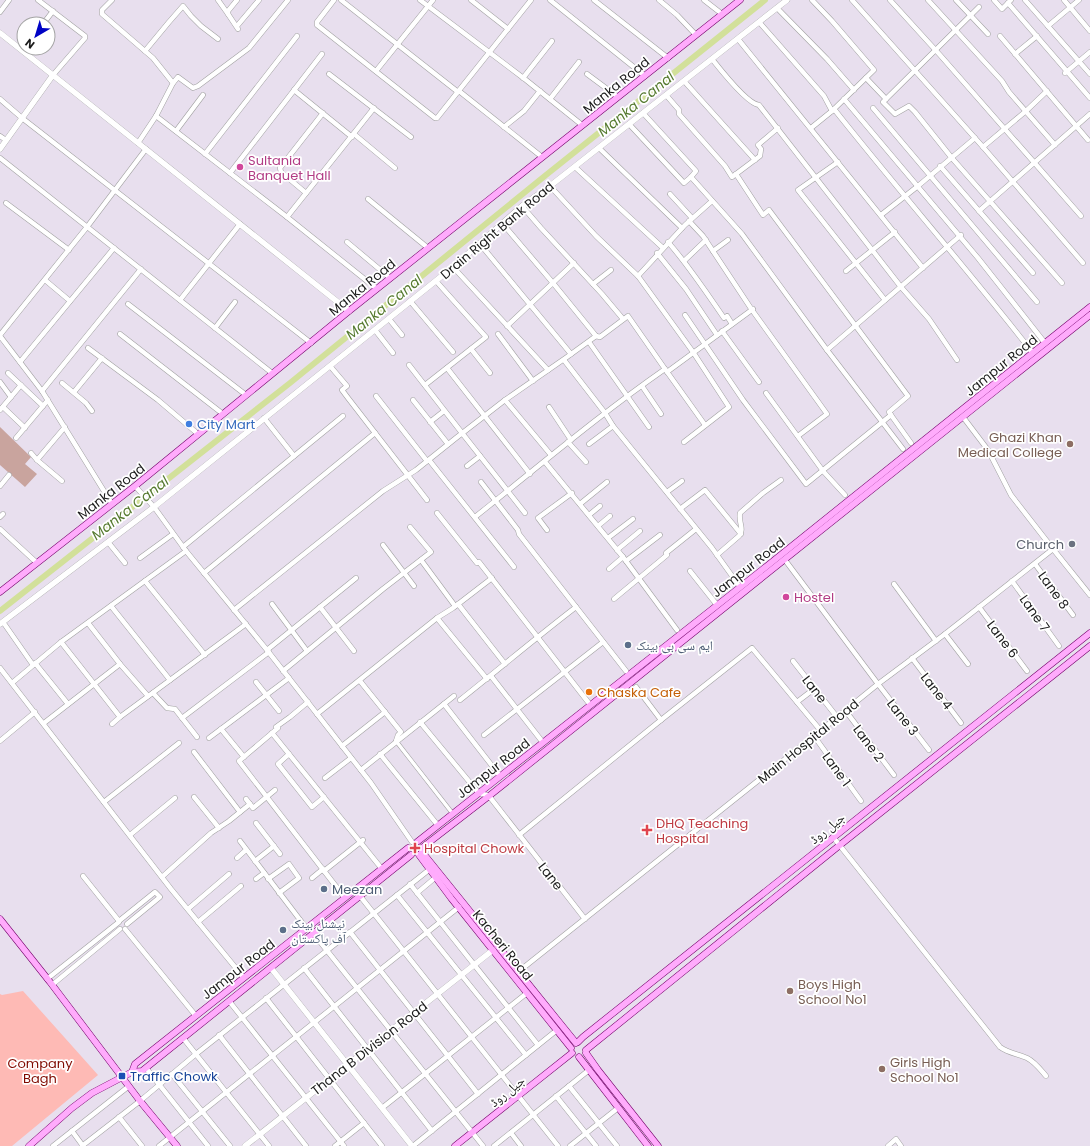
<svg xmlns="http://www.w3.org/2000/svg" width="1090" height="1146" font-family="Poppins,'Noto Naskh Arabic',sans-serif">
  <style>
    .cemetery { fill: #c9a49e }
    .park { fill: #febab5 }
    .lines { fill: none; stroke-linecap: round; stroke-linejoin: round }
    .canal { stroke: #d2e09a; stroke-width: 6 }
    .pedestrian-casing { stroke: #a2a2a2; stroke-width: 4.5 }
    .minor-casing { stroke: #a2a2a2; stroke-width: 5.5 }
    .tertiary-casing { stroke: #a2a2a2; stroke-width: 6 }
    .secondary-casing { stroke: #730069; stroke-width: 7 }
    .pedestrian { stroke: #fff; stroke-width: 3.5 }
    .minor { stroke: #fff; stroke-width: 4.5 }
    .tertiary { stroke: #fff; stroke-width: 5.5 }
    .secondary { stroke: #ffabfc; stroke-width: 6 }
    .hotel-dot { fill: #d1479c; stroke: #fff; stroke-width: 1.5 }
    .shop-dot { fill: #3f7fe0; stroke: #fff; stroke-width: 1.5 }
    .education-dot { fill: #8d6e63; stroke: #fff; stroke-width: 1.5 }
    .worship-dot { fill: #6b7280; stroke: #fff; stroke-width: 1.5 }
    .service-dot { fill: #5c6f8a; stroke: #fff; stroke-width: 1.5 }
    .food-dot { fill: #e8710a; stroke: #fff; stroke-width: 1.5 }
    .health-dot { fill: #e0444e; stroke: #fff; stroke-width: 1.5 }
    .transit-dot { fill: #1a4fb4; stroke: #fff; stroke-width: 1.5 }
    .labels { text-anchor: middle; stroke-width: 3.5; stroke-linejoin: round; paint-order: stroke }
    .street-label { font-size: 13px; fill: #1b1b1b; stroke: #fff }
    .hotel-label { font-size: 13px; fill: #b23c85; stroke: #fff; text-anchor: start }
    .shop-label { font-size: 13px; fill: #366cbe; stroke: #fff; text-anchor: start }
    .education-label { font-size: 13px; fill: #785e54; stroke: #fff; text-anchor: start }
    .worship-label { font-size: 13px; fill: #5b616d; stroke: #fff; text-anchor: end }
    .service-label { font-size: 13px; fill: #4e5e75; stroke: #fff; text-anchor: start }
    .food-label { font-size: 13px; fill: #c56008; stroke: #fff; text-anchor: start }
    .health-label { font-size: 13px; fill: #be3a42; stroke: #fff; text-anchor: start }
    .park-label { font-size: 13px; fill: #800a01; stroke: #fff }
    .transit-label { font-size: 13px; fill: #164399; stroke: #fff; text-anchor: start }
    .water-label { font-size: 14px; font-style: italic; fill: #567a30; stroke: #fff }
  </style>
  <rect width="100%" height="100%" fill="#e8dfee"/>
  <!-- cemetery -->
  <polygon class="cemetery" points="0,427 31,457 25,464 37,474 25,487 0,465"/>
  <!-- park -->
  <polygon class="park" points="23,991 98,1075 12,1146 0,1146 0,994 2,995"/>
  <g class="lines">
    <!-- canal -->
    <polyline class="canal" points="0,611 290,383 546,175 765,0"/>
    <!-- pedestrian casing -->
    <g class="pedestrian-casing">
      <polyline id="pedestrian" points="396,741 453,814"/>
    </g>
    <!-- minor casing -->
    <g class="minor-casing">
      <g id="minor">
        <polyline points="38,0 85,36 85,38 53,75"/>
        <polyline points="112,0 102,10 102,14 153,58 173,83"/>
        <polyline points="218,0 228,14"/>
        <polyline points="237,0 228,11 228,14 238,29"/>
        <polyline points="334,0 317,22 317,25 435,118 437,118 531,0"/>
        <polyline points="341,0 458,92"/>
        <polyline points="420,0 526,80 582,125"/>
        <polyline points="471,0 508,29"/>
        <polyline points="550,0 645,76"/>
        <polyline points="594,0 668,58"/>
        <polyline points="659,0 677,15 696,35"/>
        <polyline points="704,0 722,14"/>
        <polyline points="852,0 983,147 1083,263"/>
        <polyline points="890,0 940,55 1081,216"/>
        <polyline points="928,0 1002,81 1009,92 1055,145"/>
        <polyline points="956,0 988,34"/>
        <polyline points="994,0 1002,9 1011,0"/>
        <polyline points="1025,0 1090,74"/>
        <polyline points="1064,0 1090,31"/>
        <polyline points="1008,3 1090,98"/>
        <polyline points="979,7 883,102 895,114 909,106 915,112 951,157 1062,283"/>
        <polyline points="777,8 827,59 854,90"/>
        <polyline points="0,12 9,0"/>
        <polyline points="759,22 824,96 832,111"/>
        <polyline points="43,24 53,11"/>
        <polyline points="237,26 259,0"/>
        <polyline points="1048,26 1079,0"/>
        <polyline points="1000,36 1088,140"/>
        <polyline points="738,39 923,268"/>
        <polyline points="145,51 169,22 183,6 191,16 201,26 218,39"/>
        <polyline points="1015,54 1037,36"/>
        <path d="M712 59C720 69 747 104 759 105L901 287 929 319 957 360"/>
        <polyline points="376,71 433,0"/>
        <polyline points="1065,73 1090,52"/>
        <polyline points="329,74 411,137"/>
        <polyline points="587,74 618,97"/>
        <polyline points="523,78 552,41"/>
        <polyline points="866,78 886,99"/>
        <polyline points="684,81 755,160"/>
        <polyline points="294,90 352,137"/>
        <polyline points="459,91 542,157"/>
        <polyline points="666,95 679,110 679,114 725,166 732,177 760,156 761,149 758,145 778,128"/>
        <polyline points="0,99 22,118 311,343"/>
        <polyline points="550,99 579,62"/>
        <polyline points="844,99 978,258 1045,343"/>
        <polyline points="873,108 1037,302"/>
        <path d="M834 109C899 191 968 270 1033 353"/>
        <polyline points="156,116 287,217 377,289"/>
        <polyline points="629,124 684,183 691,177 696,171 643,113"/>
        <polyline points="504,127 524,111 540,91"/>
        <polyline points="811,128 832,111 874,70 832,21 812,0"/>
        <polyline points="176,131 203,95"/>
        <polyline points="354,134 395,168"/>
        <polyline points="0,136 6,140"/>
        <polyline points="138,143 156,116 173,83 178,77 193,88 198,86 249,48 288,0"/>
        <polyline points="983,147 1026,111 1047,91"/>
        <polyline points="599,148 682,228"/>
        <polyline points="205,154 297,36"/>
        <polyline points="0,158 272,373"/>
        <polyline points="838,162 798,190 885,300"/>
        <polyline points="940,166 1033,273"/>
        <polyline points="575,167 663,248"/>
        <polyline points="230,173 322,54"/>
        <polyline points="736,174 763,215 769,210 908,396 889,412 891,415"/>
        <polyline points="691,177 742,234 827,350 903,449"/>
        <polyline points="550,186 596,236 638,276 693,352 729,407 684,442"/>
        <polyline points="306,193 281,172 280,168 323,113"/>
        <polyline points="670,194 692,218"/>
        <polyline points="368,199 428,248"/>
        <polyline points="6,203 69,250"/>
        <polyline points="522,206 541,228 602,294 623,319"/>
        <polyline points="979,211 1090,114"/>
        <polyline points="881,215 918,186 975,138"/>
        <polyline points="287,217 374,108"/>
        <polyline points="689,221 703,236 752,310 827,414 798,436"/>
        <polyline points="503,224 553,283 596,336"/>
        <polyline points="347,242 390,278"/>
        <path d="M668 242C689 266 706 292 724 318L727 316 732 324"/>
        <polyline points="480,244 571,354"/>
        <polyline points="713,251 728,240"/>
        <polyline points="657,253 686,289 717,335"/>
        <polyline points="684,261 706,240"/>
        <polyline points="453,267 548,370"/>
        <polyline points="846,271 895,232"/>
        <polyline points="638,276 685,225 712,201"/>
        <polyline points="45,280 70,301"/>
        <polyline points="593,284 611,270"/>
        <polyline points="180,300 240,224"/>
        <polyline points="410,301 453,352"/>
        <polyline points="128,304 246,395"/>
        <polyline points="685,315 743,400 806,484 891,415 911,443"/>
        <polyline points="389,319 402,335"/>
        <polyline points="507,326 574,263"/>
        <polyline points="215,328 235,302"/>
        <polyline points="375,330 393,353"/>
        <polyline points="722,331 759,382"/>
        <polyline points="120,334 223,414"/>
        <polyline points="498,334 533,381"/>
        <polyline points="0,335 87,227 146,149"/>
        <polyline points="0,336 42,391 112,504"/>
        <polyline points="589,342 649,427"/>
        <polyline points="88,348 158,400 198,434"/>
        <polyline points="471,349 490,373"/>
        <polyline points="827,350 961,235"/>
        <polyline points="564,360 605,413 613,426 712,548 740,587"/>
        <polyline points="20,362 114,248"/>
        <polyline points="409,365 462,433 525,513"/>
        <polyline points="330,366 347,386 342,390 348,398 427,500"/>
        <polyline points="447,368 530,474"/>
        <polyline points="667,372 753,309"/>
        <polyline points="8,373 43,406"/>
        <polyline points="0,382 11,397"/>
        <polyline points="62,383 86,403 92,411"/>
        <polyline points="425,385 486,337 436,281"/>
        <polyline points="642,386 661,414"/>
        <polyline points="42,391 141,269"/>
        <polyline points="74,392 102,358"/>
        <polyline points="766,393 823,471 845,495"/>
        <polyline points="376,396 427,461"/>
        <polyline points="413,400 448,444"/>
        <polyline points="505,400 551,455"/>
        <polyline points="3,407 25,428"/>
        <polyline points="549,407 571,440"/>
        <polyline points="0,410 21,385"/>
        <polyline points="963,417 988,450 1011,495 1053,549 1090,595"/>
        <polyline points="264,418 294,456"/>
        <polyline points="430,422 444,411"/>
        <polyline points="16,438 48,400"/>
        <polyline points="568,442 586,462"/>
        <polyline points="589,444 613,426"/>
        <polyline points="31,453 37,460 62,481"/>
        <polyline points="37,460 65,427"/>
        <polyline points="429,460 514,567"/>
        <polyline points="545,462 623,557 677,630"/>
        <polyline points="467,466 480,456"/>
        <polyline points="481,482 518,530 519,534 626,671"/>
        <polyline points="0,486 9,475"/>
        <polyline points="135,486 154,507 186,551 267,650 371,783 412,842"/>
        <polyline points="667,492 682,481"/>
        <polyline points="580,504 607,482"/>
        <polyline points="680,509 705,490 741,534"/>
        <polyline points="437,513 477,563 479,562 588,702"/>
        <polyline points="589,515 600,506"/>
        <polyline points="0,517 3,514"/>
        <path d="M475 517C538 467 599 415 665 369"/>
        <polyline points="598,526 610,516"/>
        <polyline points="0,529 37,563"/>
        <polyline points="547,530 538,518 572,493"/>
        <polyline points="608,538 633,519"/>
        <polyline points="108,542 125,563"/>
        <polyline points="383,545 414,586"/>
        <polyline points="183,547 343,416"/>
        <polyline points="617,550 640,531"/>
        <path d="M717 555 739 536C745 529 738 522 740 513L763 493 781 480"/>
        <polyline points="140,558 173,534"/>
        <polyline points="421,560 455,606"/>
        <polyline points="785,560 878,684 929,750"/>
        <polyline points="626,561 660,535"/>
        <polyline points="1035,564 1073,615"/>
        <polyline points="609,569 623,557"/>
        <polyline points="690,571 717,605"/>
        <polyline points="204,573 375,433"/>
        <polyline points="145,581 205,655"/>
        <polyline points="1012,581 1059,646"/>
        <polyline points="894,584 936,641"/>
        <polyline points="614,599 667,555 666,553 696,529"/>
        <polyline points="272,604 307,651"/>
        <polyline points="458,604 505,664"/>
        <polyline points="111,606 170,680"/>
        <polyline points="320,607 354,651"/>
        <polyline points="979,607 1027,671"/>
        <polyline points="234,610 383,491 416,470 456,438 505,400 567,357 596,336 600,337 628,316 665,369 705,425"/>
        <polyline points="437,618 487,679"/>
        <polyline points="3,622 33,665"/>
        <polyline points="88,623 120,664 148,696"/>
        <polyline points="945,634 968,664"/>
        <polyline points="61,642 120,717 246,624"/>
        <polyline points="267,650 356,578"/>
        <polyline points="912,658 961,723"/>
        <polyline points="793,661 837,717"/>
        <polyline points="35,663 68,704"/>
        <polyline points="0,668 171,889 244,978"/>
        <polyline points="283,671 383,589 431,552 410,527"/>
        <polyline points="491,676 541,740"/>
        <polyline points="360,681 401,732 398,735 396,741"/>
        <polyline points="256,682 279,711"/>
        <polyline points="12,683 61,642 186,551"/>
        <polyline points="636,687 661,720"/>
        <polyline points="153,693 167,708 175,709 197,737"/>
        <path d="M460 700C499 669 537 637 576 607"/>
        <polyline points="308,702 290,717 276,727 278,728 239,761 345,898"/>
        <polyline points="797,702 814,689"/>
        <polyline points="444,704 500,776"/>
        <polyline points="845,710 894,775"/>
        <polyline points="317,714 437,618 453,608 492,578"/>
        <polyline points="182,718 269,652"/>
        <polyline points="420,722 477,791 480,793 489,796 585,919"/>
        <polyline points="44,723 120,664"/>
        <polyline points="112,724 120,717"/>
        <polyline points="221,729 244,757"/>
        <polyline points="272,733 382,869"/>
        <polyline points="484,735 603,642"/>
        <polyline points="814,736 861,801"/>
        <polyline points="209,738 289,678"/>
        <polyline points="0,741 35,712"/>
        <polyline points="342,746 385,712"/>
        <polyline points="194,752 240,812"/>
        <polyline points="289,754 278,764 312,807 324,797"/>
        <polyline points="380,754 436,823"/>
        <polyline points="361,770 454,696"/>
        <polyline points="325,778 351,758"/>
        <polyline points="194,797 219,828"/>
        <polyline points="246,799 253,808 275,790"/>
        <polyline points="104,802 179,743"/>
        <polyline points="256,823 280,854"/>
        <polyline points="130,835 175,798"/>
        <polyline points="519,835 661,720 752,648 821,731"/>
        <path d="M833 837 1000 1047C1008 1053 1018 1054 1027 1058 1035 1062 1040 1069 1046 1076"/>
        <polyline points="240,841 307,929"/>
        <polyline points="237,858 246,850"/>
        <polyline points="255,861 274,846"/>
        <polyline points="324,871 363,840"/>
        <polyline points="83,876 119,921"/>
        <polyline points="162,877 211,833 229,821 250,804"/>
        <polyline points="312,878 323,869"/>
        <polyline points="256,879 264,873"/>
        <polyline points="268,879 289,864 299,878 279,893"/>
        <polyline points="410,884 538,1045"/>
        <polyline points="417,893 436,877"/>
        <polyline points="397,895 526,1055"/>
        <polyline points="360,896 558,1146"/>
        <polyline points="188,909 229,874"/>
        <polyline points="119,921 155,892 160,897 127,924"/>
        <polyline points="198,922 241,886"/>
        <polyline points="125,929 196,1016"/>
        <polyline points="350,932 478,1094"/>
        <polyline points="313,933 483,1146"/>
        <polyline points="304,968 432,1131"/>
        <polyline points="518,972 814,736 878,684 945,634 1053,549"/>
        <polyline points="47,979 119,922"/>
        <polyline points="52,985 120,929"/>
        <polyline points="266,998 382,1146"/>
        <polyline points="229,1001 344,1146"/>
        <polyline points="219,1035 306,1146"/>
        <polyline points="183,1038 269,1146"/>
        <polyline points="146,1068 208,1146"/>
        <polyline points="172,1074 230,1146"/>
        <polyline points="569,1086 617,1146"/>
        <polyline points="556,1096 596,1146"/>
        <polyline points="382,1108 527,993"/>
        <polyline points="119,1117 142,1146"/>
        <polyline points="72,1131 83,1146"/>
        <polyline points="511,1133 521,1146"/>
        <polyline points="53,1146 129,1086"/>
        <polyline points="82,1146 140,1101 196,1054 430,869"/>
        <polyline points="159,1146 459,907"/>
        <polyline points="335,1146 364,1123"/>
        <polyline points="413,1146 557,1030"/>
        <polyline points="494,1146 589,1070"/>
        <polyline points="570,1146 618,1108"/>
        <polyline points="888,1146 896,1139 901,1146"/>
      </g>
    </g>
    <!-- tertiary casing -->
    <g class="tertiary-casing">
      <g id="tertiary">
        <polyline points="0,33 349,311"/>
        <polyline points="0,149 53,75"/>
        <polyline points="0,624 154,507 453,267 522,206 550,186 787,0"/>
        <polyline points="271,968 412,1146"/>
        <polyline points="245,1146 493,950"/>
      </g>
    </g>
    <!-- secondary casing -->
    <g class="secondary-casing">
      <g id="secondary">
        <polyline points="0,592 135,486 349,311 740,0"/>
        <polyline points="417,842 767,566 1090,307"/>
        <polyline points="423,847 489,796 1090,315"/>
        <polyline points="422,852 576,1043"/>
        <polyline points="419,855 451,898 571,1048"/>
        <polyline points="0,919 50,982 140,1101 177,1146"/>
        <polyline points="578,1042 583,1037 1090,633"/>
        <polyline points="586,1050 840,845 1090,646"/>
        <polyline points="586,1053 598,1070 658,1146"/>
        <polyline points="579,1057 648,1146"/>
        <polyline points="132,1072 142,1071 411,855"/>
        <polyline points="29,1146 72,1108 92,1093 132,1072 135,1064 408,848"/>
        <polyline points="455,1146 572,1053"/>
      </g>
    </g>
    <!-- pedestrian -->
    <use href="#pedestrian" class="pedestrian"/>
    <!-- minor -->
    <use href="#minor" class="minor"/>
    <!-- tertiary -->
    <use href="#tertiary" class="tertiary"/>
    <!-- secondary -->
    <use href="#secondary" class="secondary"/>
  </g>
  <!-- markers -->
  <g class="hotel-dot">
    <circle cx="240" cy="167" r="4"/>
    <circle cx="786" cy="597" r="4"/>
  </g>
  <circle class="shop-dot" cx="189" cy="424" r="4"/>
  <g class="education-dot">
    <circle cx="1070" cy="444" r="4"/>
    <circle cx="790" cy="991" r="4"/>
    <circle cx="882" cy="1069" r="4"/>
  </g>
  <circle class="worship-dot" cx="1072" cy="544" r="4"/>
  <g class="service-dot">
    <circle cx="628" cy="645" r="4"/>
    <circle cx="324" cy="889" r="4"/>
    <circle cx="283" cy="930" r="4"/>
  </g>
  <circle class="food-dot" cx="589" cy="692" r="4"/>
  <g class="health-dot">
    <path d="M645 824h4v4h4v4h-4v4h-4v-4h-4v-4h4z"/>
    <path d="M413 842h4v4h4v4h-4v4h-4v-4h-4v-4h4z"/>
  </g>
  <rect class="transit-dot" x="118" y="1072" width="8" height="8" rx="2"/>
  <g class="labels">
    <!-- street labels -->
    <g class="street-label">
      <text transform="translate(616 85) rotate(-39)" y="5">Manka Road</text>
      <text transform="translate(497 230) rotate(-40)" y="5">Drain Right Bank Road</text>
      <text transform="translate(362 287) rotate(-39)" y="5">Manka Road</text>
      <text transform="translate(1001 365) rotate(-39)" y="5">Jampur Road</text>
      <text transform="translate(111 491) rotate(-38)" y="5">Manka Road</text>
      <text transform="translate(748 567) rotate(-38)" y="5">Jampur Road</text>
      <text transform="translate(1054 590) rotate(54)" y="5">Lane 8</text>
      <text transform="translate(1035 613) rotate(55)" y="5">Lane 7</text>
      <text transform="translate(1003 639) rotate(53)" y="5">Lane 6</text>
      <text transform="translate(815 689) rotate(52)" y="5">Lane</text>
      <text transform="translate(937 691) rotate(52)" y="5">Lane 4</text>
      <text transform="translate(903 717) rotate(52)" y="5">Lane 3</text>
      <text transform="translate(808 741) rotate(-39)" y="5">Main Hospital Road</text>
      <text transform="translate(869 743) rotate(53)" y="5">Lane 2</text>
      <text transform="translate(493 768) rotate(-38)" y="5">Jampur Road</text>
      <text transform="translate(837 769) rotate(54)" y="5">Lane 1</text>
      <text transform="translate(827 828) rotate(-39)" y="5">جیل روڈ</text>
      <text transform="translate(551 876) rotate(52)" y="5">Lane</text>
      <text transform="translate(503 945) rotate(51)" y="5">Kacheri Road</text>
      <text transform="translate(238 969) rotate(-38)" y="5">Jampur Road</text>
      <text transform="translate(369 1048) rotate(-38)" y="5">Thana B Division Road</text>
      <text transform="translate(507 1091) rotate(-39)" y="5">جیل روڈ</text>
    </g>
    <!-- hotel labels -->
    <g class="hotel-label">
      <text x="248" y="165">Sultania<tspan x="248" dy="15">Banquet Hall</tspan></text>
      <text x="794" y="602">Hostel</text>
    </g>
    <!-- shop labels -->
    <g class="shop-label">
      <text x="197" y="429">City Mart</text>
    </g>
    <!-- education labels -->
    <g class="education-label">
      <text x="1062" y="442" text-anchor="end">Ghazi Khan<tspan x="1062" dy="15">Medical College</tspan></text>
      <text x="798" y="989">Boys High<tspan x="798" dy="15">School No1</tspan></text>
      <text x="890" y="1067">Girls High<tspan x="890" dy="15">School No1</tspan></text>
    </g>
    <!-- worship labels -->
    <g class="worship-label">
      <text x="1064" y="549">Church</text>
    </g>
    <!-- service labels -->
    <g class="service-label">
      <text x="636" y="650">ایم سی بی بینک</text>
      <text x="332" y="894">Meezan</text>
      <text x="291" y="928">نیشنل بینک<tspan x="291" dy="15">آف پاکستان</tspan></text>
    </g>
    <!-- food labels -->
    <g class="food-label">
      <text x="597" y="697">Chaska Cafe</text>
    </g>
    <!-- health labels -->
    <g class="health-label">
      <text x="656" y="828">DHQ Teaching<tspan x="656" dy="15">Hospital</tspan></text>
      <text x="424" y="853">Hospital Chowk</text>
    </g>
    <!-- park labels -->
    <g class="park-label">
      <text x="40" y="1068">Company<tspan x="40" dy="15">Bagh</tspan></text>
    </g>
    <!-- transit labels -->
    <g class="transit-label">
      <text x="130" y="1081">Traffic Chowk</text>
    </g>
    <!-- water labels -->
    <g class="water-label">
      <text transform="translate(636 104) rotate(-39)" y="5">Manka Canal</text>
      <text transform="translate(384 307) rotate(-39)" y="5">Manka Canal</text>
      <text transform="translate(130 508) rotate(-38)" y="5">Manka Canal</text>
    </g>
  </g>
  <!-- north arrow -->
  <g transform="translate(36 36) rotate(218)"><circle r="19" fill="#ffffff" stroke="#a4a4a4"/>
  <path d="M0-3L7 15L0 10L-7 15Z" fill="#0003c5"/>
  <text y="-6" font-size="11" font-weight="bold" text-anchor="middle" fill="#1b1b1b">N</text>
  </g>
</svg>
